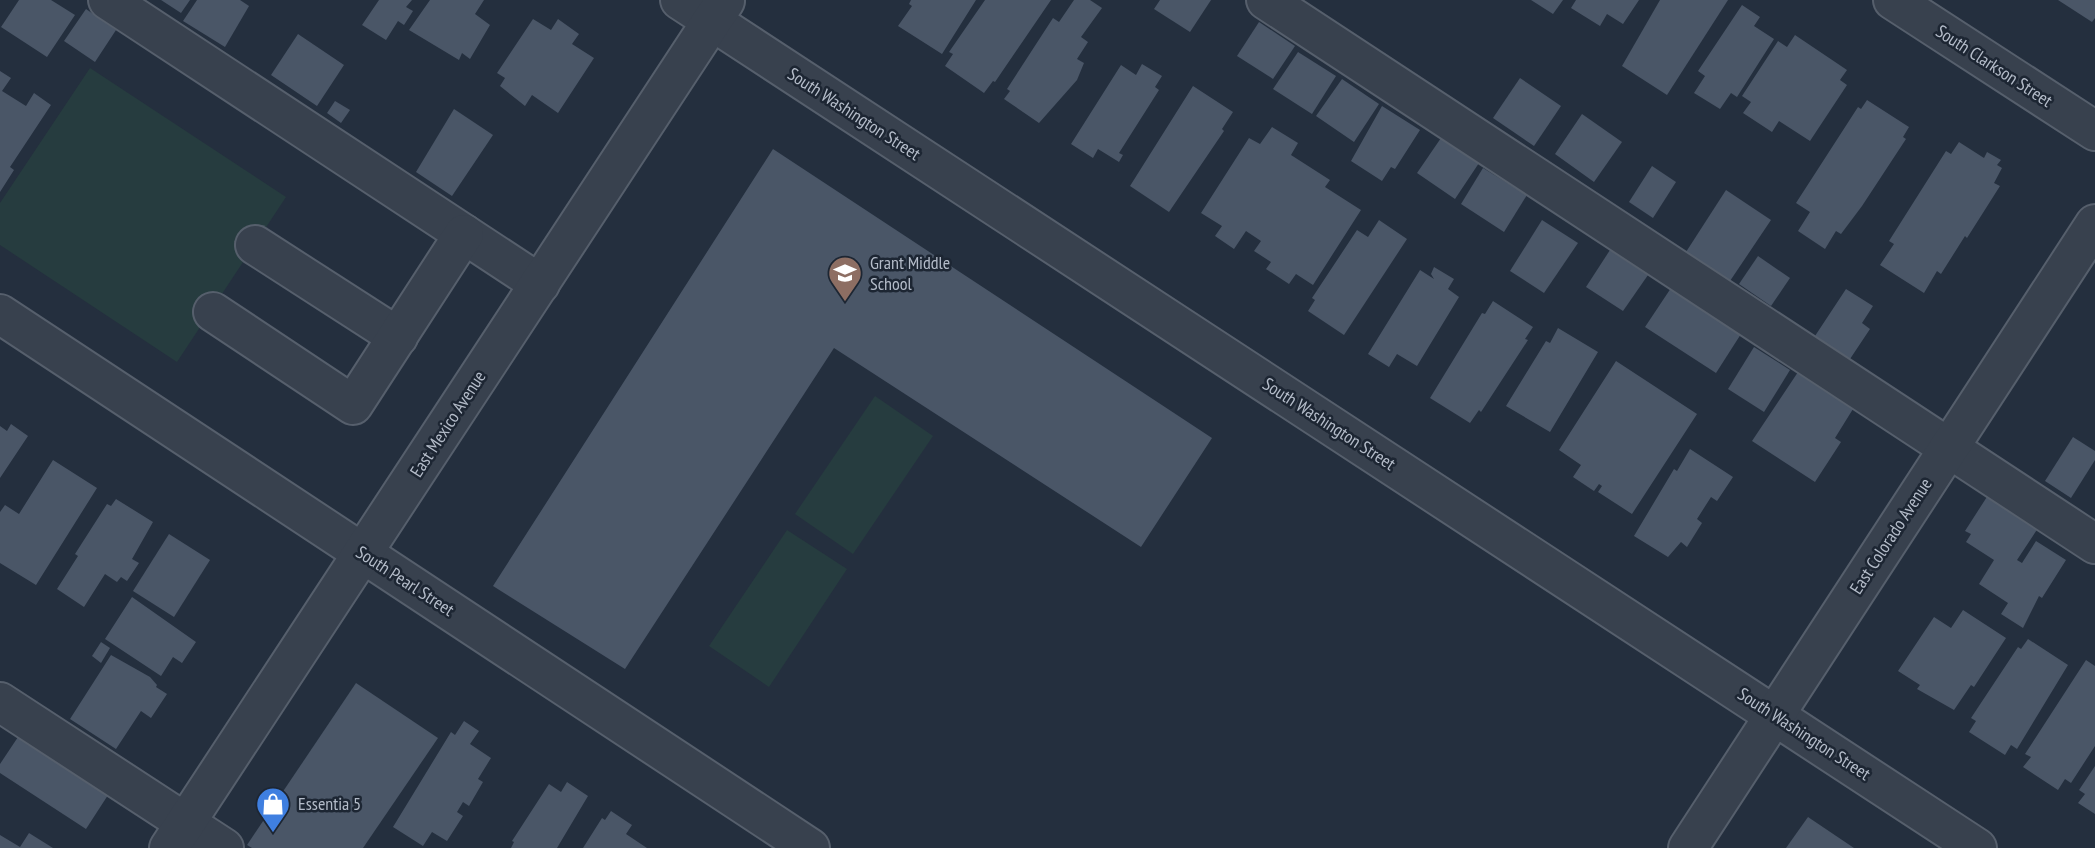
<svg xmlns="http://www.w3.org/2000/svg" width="2095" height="848" font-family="'PT Sans Narrow',sans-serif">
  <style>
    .green { fill: #263c3f }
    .building { fill: #4a5667 }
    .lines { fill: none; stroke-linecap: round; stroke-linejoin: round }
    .minor-casing { stroke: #565f6c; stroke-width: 42 }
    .minor { stroke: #38414e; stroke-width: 38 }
    .labels { text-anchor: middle; stroke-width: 5; stroke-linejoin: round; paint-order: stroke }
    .street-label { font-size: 18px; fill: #b4bcc9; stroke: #1d2633 }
    .poi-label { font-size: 18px; fill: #b4bcc9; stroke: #1d2633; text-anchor: start }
  </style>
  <rect width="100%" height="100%" fill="#242f3e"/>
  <!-- green -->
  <g class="green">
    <polygon points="90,68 286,197 177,362 0,245 0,203"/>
    <polygon points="875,396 933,436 853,554 795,514"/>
    <polygon points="787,530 847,569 769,687 709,646"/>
  </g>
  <!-- building -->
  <g class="building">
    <polygon points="19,0 51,0 75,15 47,57 1,27"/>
    <polygon points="161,0 190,0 181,13"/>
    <polygon points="197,0 240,0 249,6 225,47 183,21"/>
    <polygon points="379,0 412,0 406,7 413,11 404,25 398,21 386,40 362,25"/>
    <polygon points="430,0 484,0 475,14 490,25 470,59 462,53 459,60 409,30"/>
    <polygon points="911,0 976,0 942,54 898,26 912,6 909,4"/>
    <polygon points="985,0 1051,0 995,82 993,81 984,93 945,66 953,54 949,52"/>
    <polygon points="1074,0 1090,0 1102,8 1081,37 1088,42 1077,59 1084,63 1077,80 1039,123 1004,99 1010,91 1007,89 1053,18 1059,22"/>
    <polygon points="1160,0 1211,0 1190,32 1154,9"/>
    <polygon points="1531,0 1563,0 1553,14"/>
    <polygon points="1576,0 1639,0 1623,24 1607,14 1600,26 1571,8"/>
    <polygon points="1660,0 1728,0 1667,95 1622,66"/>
    <polygon points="2058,0 2095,0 2095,18 2092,22"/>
    <polygon points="1742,5 1760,17 1754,26 1774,39 1737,97 1731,93 1720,109 1694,93 1705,76 1698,71"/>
    <polygon points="86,9 116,30 95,62 64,41"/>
    <polygon points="533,19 551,30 558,19 579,34 572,44 594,58 558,113 532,95 525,106 500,86 505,78 497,73"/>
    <polygon points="1259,22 1295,46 1273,79 1237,56"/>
    <polygon points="298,34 344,65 317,106 271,75"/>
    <polygon points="1795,35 1847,70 1840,80 1847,85 1810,141 1779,121 1772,132 1743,113 1751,102 1742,96 1778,41 1787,47"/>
    <polygon points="1298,52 1336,76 1312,114 1273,89"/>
    <polygon points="1142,64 1162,76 1155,87 1159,90 1119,153 1123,155 1119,162 1098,149 1093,158 1071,144 1121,65 1136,75"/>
    <polygon points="0,71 11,78 2,91 26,106 34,93 51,105 10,167 14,170 0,192"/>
    <polygon points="1520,78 1561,106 1534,146 1493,118"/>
    <polygon points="1342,79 1379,104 1354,142 1316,116"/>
    <polygon points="1193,86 1233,112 1222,129 1224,131 1169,212 1130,186"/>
    <polygon points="1867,100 1909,127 1903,137 1906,139 1862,206 1841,234 1836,231 1825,249 1798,231 1810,212 1796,203 1858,107 1861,109"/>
    <polygon points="335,101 350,110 341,123 327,113"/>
    <polygon points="1382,106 1420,130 1395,169 1391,167 1382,181 1351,161"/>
    <polygon points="454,109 493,135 452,196 416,172"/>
    <polygon points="1582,114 1622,142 1594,182 1555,154"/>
    <polygon points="1272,127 1298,143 1291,155 1330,180 1325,187 1361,210 1313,285 1296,274 1289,284 1266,269 1271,262 1254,251 1261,241 1246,231 1234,249 1215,236 1222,226 1201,213 1249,138 1260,144"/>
    <polygon points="1441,138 1479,163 1455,199 1417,173"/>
    <polygon points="1959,142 1984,158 1987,152 2001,160 1997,165 2002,168 1994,183 2000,186 1967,238 1965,236 1941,274 1937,271 1924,293 1880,265 1894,244 1889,241 1946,151 1951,154"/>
    <polygon points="773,149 1212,438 1141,547 834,348 625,669 493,586"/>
    <polygon points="1652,166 1676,182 1653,218 1629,202"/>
    <polygon points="1483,168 1527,195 1504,232 1461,204"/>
    <polygon points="1726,190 1771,220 1730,281 1686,252"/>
    <polygon points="1379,220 1407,239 1344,335 1308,311 1315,300 1312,298 1357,230 1368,237"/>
    <polygon points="1542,220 1578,243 1544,293 1510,271"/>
    <polygon points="1610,250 1648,275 1623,311 1586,287"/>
    <polygon points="1758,256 1790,278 1771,306 1739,284"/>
    <polygon points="1434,267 1454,279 1448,289 1459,297 1417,366 1397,354 1389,367 1368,354 1420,270 1434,279 1431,274"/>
    <polygon points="1671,288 1741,334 1716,373 1645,327"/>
    <polygon points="1846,289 1873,306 1862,323 1870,329 1850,359 1815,336"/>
    <polygon points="1493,301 1533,327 1525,339 1528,340 1481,412 1479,410 1470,423 1430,398 1482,313 1485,314"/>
    <polygon points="1558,328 1598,352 1550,432 1506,406 1546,341 1550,343"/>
    <polygon points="1754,347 1790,370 1764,412 1728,389"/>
    <polygon points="1616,361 1697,414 1632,514 1598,492 1602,486 1599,484 1594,491 1573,477 1581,465 1559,450"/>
    <polygon points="1798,372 1853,409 1835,438 1841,442 1815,482 1752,441"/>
    <polygon points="11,424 28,436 0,478 0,426 7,431"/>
    <polygon points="2073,437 2095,451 2095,460 2071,498 2045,481"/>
    <polygon points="1690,449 1733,477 1717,501 1711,497 1697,519 1702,523 1687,547 1681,542 1668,557 1634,536 1674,469 1677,471"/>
    <polygon points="53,460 97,488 36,585 0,563 0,512 5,505 19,514"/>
    <polygon points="1992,489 2040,525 2017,560 2022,563 2036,541 2066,560 2042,598 2039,596 2023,628 2001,614 2008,603 1979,584 1994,560 1966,542 1971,534 1965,531"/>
    <polygon points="116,499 153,522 132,559 139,563 127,581 121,577 117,582 105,574 84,607 57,589 78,556 75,554 107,504 111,506"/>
    <polygon points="169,534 210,560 174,617 133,591"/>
    <polygon points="132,597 196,642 182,663 173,657 161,676 105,639"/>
    <polygon points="1963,610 2006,638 1974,687 1971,685 1954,710 1917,689 1920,685 1898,671 1934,617 1951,628"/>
    <polygon points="2028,639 2068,665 2017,749 2011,745 2005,755 1969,732 1976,721 1971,718 2018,647 2021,649"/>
    <polygon points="101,642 110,648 101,663 92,656"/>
    <polygon points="111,655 150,677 157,685 156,687 167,694 151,718 141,711 116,749 70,719"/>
    <polygon points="2086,660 2095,666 2095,746 2071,783 2065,779 2058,790 2023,767 2031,757 2025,754"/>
    <polygon points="356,683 438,738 363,848 252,848 247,845"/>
    <polygon points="464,721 479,731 470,744 491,758 478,779 483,782 469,806 463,802 457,812 463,816 447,841 432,832 423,846 393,827 451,732 455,735"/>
    <polygon points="20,734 110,792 86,829 0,773 0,764"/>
    <polygon points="2095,766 2095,814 2078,803 2085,794 2079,790"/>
    <polygon points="567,782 588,796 557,848 511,848 514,842 512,841 549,784 561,792"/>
    <polygon points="611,811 632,825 626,834 647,848 583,848 602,818 605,820"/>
    <polygon points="1808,817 1854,848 1786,848"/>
    <polygon points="29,833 53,848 0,848 0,835 20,847"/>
  </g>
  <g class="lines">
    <!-- minor casing -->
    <g class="minor-casing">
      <g id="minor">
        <polyline points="108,0 540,284"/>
        <polyline points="680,0 1977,848"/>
        <polyline points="1266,0 2095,544"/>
        <polyline points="1893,0 2095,131"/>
        <polyline points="255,245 398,337"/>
        <polyline points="213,312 353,405 464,234"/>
        <polyline points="0,314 810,848"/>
        <polyline points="0,702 224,848"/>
        <polyline points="169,848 725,1"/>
        <polyline points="1688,848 2095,224"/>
      </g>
    </g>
    <!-- minor -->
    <use href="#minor" class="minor"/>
  </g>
  <!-- icons -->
  <defs>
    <g id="school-pin" transform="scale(1.75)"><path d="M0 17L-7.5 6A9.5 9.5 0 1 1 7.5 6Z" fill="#8d6e63" stroke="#1d2633"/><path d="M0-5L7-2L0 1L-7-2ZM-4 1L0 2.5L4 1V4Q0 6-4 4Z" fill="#fff"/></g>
    <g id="shop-pin" transform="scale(1.75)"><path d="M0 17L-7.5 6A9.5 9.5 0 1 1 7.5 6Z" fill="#3f7fe0" stroke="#1d2633"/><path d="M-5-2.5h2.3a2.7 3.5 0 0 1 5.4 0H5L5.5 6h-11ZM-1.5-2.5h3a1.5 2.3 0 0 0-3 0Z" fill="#fff"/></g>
  </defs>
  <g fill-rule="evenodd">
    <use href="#school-pin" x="845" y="273"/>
    <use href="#shop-pin" x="273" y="804"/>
  </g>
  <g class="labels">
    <!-- street labels -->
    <g class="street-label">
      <text transform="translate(1994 66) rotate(33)" y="6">South Clarkson Street</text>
      <text transform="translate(854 114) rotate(33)" y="6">South Washington Street</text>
      <text transform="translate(448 424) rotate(-57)" y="6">East Mexico Avenue</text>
      <text transform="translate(1329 424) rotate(33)" y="6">South Washington Street</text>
      <text transform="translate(1891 536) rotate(-57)" y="6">East Colorado Avenue</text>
      <text transform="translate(405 581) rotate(33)" y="6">South Pearl Street</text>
      <text transform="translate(1804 734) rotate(33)" y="6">South Washington Street</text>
    </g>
    <!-- poi labels -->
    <g class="poi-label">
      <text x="870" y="269">Grant Middle<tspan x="870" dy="21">School</tspan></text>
      <text x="298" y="810">Essentia 5</text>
    </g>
  </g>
</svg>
